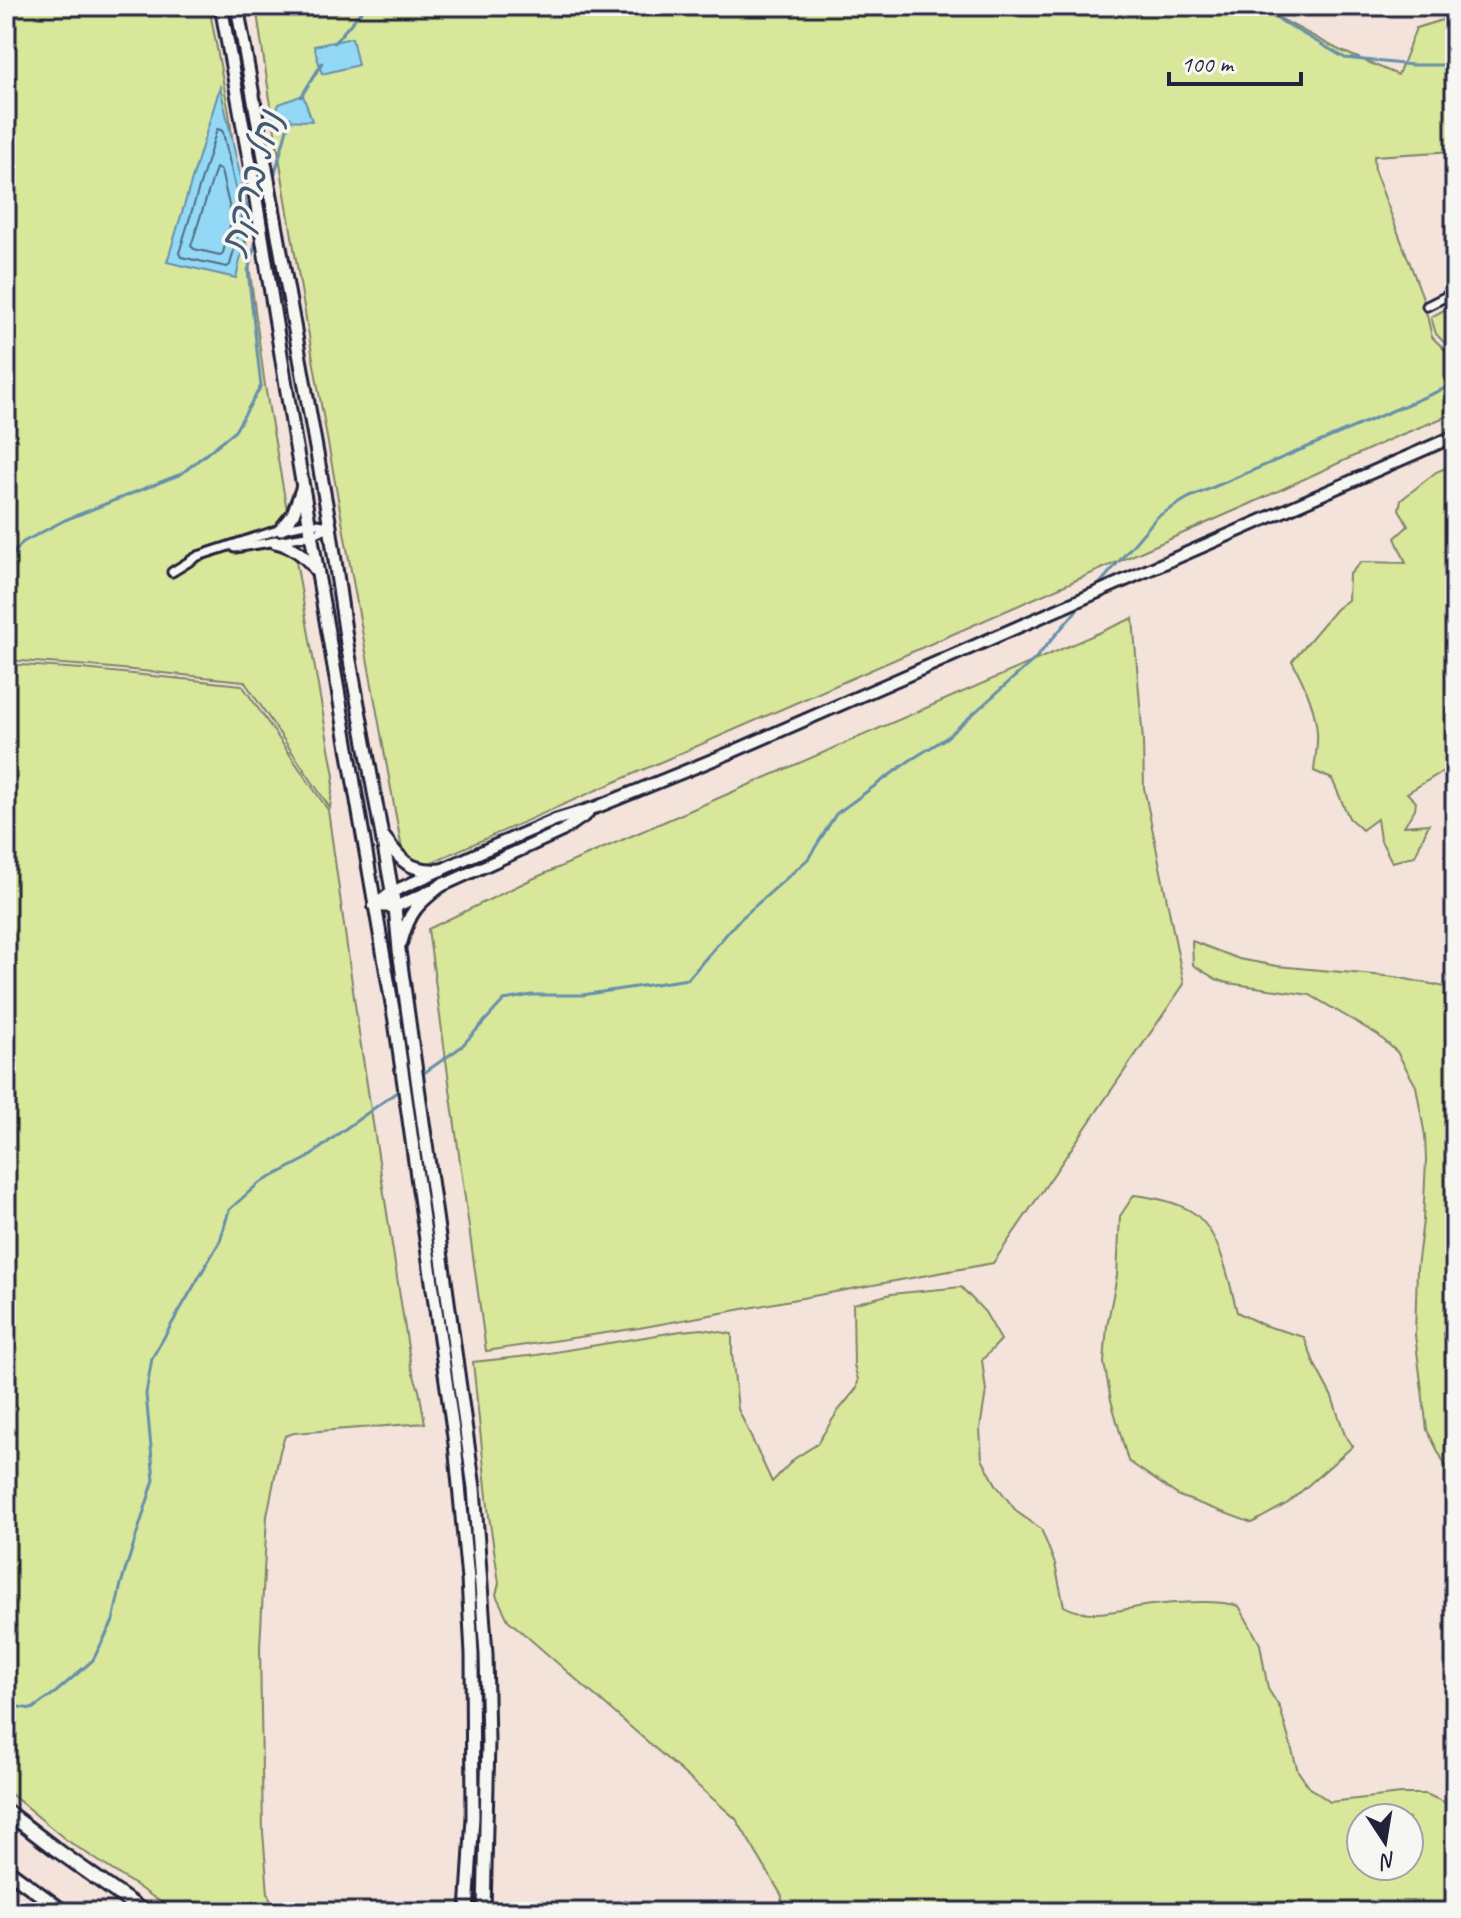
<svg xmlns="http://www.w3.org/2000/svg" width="1461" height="1918" font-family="Caveat,'Playpen Sans Hebrew',sans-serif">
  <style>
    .green { fill: #d9e79a; stroke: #7e846a; stroke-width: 2; fill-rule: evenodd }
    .water { fill: #93d9f5; stroke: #6690ab; stroke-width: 2 }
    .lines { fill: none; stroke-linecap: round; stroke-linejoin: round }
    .shore { stroke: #4f6b85; stroke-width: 2 }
    .stream { stroke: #6690ab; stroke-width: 3 }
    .minor-casing { stroke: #22223b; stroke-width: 13 }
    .secondary-casing { stroke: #22223b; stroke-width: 16 }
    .primary-casing { stroke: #22223b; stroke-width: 17 }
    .motorway-casing { stroke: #22223b; stroke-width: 18 }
    .minor { stroke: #f6f6f2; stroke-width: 7 }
    .secondary { stroke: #f6f6f2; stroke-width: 10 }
    .primary { stroke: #f6f6f2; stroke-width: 11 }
    .motorway { stroke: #f6f6f2; stroke-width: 12 }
    .labels { text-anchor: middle; stroke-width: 7; stroke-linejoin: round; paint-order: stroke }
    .water-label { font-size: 36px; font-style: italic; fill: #445973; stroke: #f6f6f2 }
  </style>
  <rect width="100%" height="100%" fill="#f4e3da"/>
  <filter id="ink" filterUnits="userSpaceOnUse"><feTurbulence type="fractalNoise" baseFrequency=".0125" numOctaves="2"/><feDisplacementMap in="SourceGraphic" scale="16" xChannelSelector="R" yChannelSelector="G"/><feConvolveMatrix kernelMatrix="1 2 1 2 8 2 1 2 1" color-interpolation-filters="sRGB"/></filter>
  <g filter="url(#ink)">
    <!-- green -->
    <g class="green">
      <polygon points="6,6 209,6 229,113 265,386 334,776 330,808 244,681 91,666 6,660"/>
      <path d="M256 6H1257L1337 49 1398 75 1416 28 1452 17 1448 6H1455V151L1374 156 1375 172 1423 298 1432 337 1455 360V413L1393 438 1250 504 423 866 403 855C352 572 297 290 256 6Z"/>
      <polygon points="1455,304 1455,354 1436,334 1431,317"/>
      <path d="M1455 464V766L1447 769 1407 793 1416 802 1415 809 1404 826 1429 824 1415 856 1392 862 1380 839 1377 819 1362 830 1349 818 1332 779 1314 771C1315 759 1318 745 1317 733 1316 710 1303 681 1292 661L1336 609 1348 600 1349 575 1361 562 1406 563 1395 538 1408 526 1399 509 1401 500 1436 472Z"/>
      <polygon points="1133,618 1143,741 1144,788 1184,984 993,1263 639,1328 486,1351 428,929 530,880"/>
      <polygon points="6,664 83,669 242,685 328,810 359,1033 411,1367 419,1390 425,1423 294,1433 285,1436 280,1451 267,1516 260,1647 263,1832 268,1893 274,1912 176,1912 65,1839 6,1790"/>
      <polygon points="1192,941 1239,959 1277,966 1396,977 1455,989 1455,1484 1427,1430 1415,1335 1417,1267 1423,1221 1426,1160 1425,1136 1416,1086 1397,1052 1378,1035 1310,995 1228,983 1216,979 1193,965"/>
      <path d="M1134 1195C1152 1197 1173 1201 1189 1210 1220 1227 1229 1281 1237 1312L1263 1325 1304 1337 1315 1365 1332 1397 1345 1435 1353 1446 1288 1503 1252 1523 1179 1496 1128 1461 1111 1400 1104 1363 1107 1326 1117 1276 1120 1216Z"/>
      <path d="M961 1287 985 1312 1001 1340 982 1360 986 1391 980 1429 982 1459 997 1486 1017 1512 1041 1529 1055 1564 1064 1606C1089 1621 1124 1608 1151 1605 1177 1603 1215 1599 1239 1606L1260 1644 1268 1689 1280 1708 1298 1771 1309 1787 1330 1802 1401 1794H1426L1455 1807V1912H781L782 1896 736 1819 508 1620 496 1595 499 1583 489 1516 473 1362 537 1355 681 1331 702 1329 732 1334V1354L738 1409 772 1482 794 1459 817 1444 838 1411 857 1388 858 1380 854 1365 853 1304 891 1294ZM1361 1818H1409V1866H1361Z"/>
    </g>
    <!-- water -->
    <g class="water">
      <polygon points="352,38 358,65 322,74 314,46"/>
      <polygon points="220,87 250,218 236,278 167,262"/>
      <polygon points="303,95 312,121 278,120 276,113 279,104"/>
    </g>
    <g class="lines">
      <!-- shore -->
      <g class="shore">
        <polygon points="217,129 221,130 223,132 242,218 230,265 227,267 181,257 179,253"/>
        <polygon points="216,168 221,171 232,218 223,253 220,255 194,249 191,246"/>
      </g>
      <!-- stream -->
      <g class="stream">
        <polyline points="1260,9 1345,58 1412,65 1442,65 1455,63"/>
        <polyline points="334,43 366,6"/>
        <polyline points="301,97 322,63"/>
        <polyline points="273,180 290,118"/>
        <polyline points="263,215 267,199"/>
        <polyline points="6,563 23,542 65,520 181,474 235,431 261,386 248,271 257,237"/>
        <polyline points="1096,588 1157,517 1188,498 1455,384"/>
        <polyline points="421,1075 461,1047 504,1000 531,995 582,995 688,979 736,923 808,859 836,814 909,761 946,738 1035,659 1083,603"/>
        <polyline points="6,1705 32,1709 56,1692 93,1660 113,1621 121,1584 154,1480 146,1394 152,1358 220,1241 229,1210 258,1184 308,1158 338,1134 401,1089"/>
      </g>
      <!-- minor casing -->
      <g class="minor-casing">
        <g id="minor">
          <polyline points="1252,12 1253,6"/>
          <polyline points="1427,306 1455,292"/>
          <polyline points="235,548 312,535 328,527"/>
          <polyline points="172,572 198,556 281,529 310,523 330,526"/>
        </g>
      </g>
      <!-- secondary casing -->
      <g class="secondary-casing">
        <g id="secondary">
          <polyline points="374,906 392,892 494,846 555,820 597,807 732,752 1455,436"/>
          <polyline points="374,906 395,907 562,831 587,814"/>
        </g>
      </g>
      <!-- primary casing -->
      <g class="primary-casing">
        <g id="primary">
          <polyline points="221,6 253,181 294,435 395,1021 455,1444 468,1579 472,1654 473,1817 467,1912"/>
          <polyline points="237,6 330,526 347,644 395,907 399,950 474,1488 486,1654 488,1741 484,1912"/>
          <polyline points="281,529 293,514 302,489"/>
          <path d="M275 542C293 546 305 555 316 570"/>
          <path d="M383 836C401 860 408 872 440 870"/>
          <path d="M401 942C410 909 418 904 444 883"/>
        </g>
      </g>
      <!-- motorway casing -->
      <g class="motorway-casing">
        <g id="motorway">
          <polyline points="6,1811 54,1848 144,1912"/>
          <polyline points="6,1869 64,1912"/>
        </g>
      </g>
      <!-- minor -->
      <use href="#minor" class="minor"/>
      <!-- secondary -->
      <use href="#secondary" class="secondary"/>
      <!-- primary -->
      <use href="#primary" class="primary"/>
      <!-- motorway -->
      <use href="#motorway" class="motorway"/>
    </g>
  </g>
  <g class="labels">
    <!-- water labels -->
    <g class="water-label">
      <text transform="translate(250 182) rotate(-74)" y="13">נחל ברקת</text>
    </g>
  </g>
  <!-- margin -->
  <rect width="1461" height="1918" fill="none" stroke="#f6f6f2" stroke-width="32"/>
  <rect x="16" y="16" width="1429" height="1886" fill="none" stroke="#22223b" stroke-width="3" filter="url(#ink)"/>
  <!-- north arrow -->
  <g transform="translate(1385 1842) rotate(168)"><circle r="38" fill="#f6f6f2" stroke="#a1a1a9" stroke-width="2"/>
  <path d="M0-6L14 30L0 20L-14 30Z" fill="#22223b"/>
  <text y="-12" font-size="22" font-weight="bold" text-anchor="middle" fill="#22223b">N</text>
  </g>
  <!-- scale -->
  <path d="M1169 72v12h132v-12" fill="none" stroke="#22223b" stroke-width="4"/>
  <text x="1181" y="72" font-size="24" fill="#22223b" stroke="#f6f6f2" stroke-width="6" paint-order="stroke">100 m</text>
</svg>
